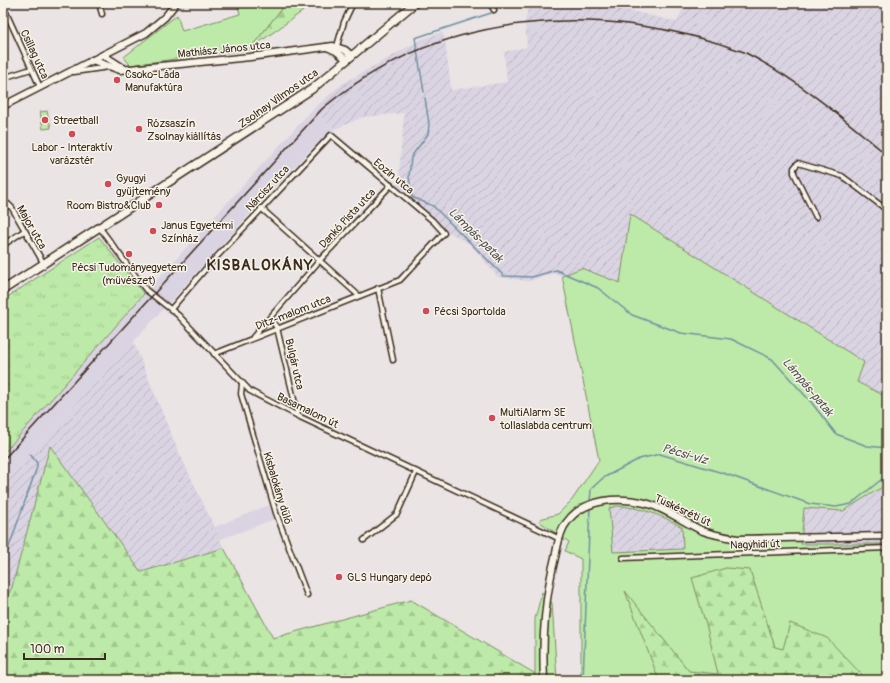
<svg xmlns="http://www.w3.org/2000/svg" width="890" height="683" font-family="Pangolin,sans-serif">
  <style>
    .built { fill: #dad3e2 }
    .industrial { fill: url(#industrial-furrows) }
    .grass { fill: #bdeaa8; stroke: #7c8a63; fill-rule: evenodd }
    .forest { fill: url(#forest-firs); stroke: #7c8a63 }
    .park { fill: url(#park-tufts); stroke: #7c8a63 }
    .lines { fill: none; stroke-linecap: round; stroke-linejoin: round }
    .stream { stroke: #728fa0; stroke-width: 1.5 }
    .street-casing { stroke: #3b2a1e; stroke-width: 7 }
    .secondary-casing { stroke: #3b2a1e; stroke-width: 9 }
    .primary-casing { stroke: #3b2a1e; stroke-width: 10 }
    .street { stroke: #f7f3e8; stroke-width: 4 }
    .secondary { stroke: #f7f3e8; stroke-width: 6 }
    .primary { stroke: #f7f3e8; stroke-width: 7 }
    .rail { stroke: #3b2a1e; stroke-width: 1.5 }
    .poi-dot { fill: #d1495b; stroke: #f7f3e8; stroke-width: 1.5 }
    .labels { text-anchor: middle; stroke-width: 3; stroke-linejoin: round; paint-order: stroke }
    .street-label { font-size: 11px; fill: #3b2a1e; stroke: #f7f3e8 }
    .poi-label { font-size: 11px; fill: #3b2a1e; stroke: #f7f3e8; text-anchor: start }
    .water-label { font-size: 12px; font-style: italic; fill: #525454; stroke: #f7f3e8 }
    .district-label { font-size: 15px; font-weight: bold; letter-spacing: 1px; fill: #3b2a1e; stroke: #f7f3e8 }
  </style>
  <defs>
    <pattern id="industrial-furrows" width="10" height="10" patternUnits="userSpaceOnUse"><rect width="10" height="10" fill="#dad3e2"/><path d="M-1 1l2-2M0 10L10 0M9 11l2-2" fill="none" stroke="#bcb5c1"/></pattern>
    <pattern id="forest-firs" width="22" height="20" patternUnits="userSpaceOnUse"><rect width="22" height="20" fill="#bdeaa8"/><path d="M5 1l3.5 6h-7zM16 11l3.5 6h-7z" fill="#a3c990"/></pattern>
    <pattern id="park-tufts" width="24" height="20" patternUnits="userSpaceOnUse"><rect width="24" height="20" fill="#bdeaa8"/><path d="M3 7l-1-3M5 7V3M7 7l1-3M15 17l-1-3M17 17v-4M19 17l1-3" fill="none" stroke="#a3c990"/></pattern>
  </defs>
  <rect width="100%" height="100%" fill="#eae4e5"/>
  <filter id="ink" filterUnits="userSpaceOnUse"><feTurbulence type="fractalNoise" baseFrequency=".025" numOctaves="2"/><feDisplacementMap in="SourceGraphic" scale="8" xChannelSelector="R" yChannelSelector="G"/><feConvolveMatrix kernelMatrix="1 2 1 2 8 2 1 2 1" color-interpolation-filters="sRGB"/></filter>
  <g filter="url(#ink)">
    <!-- built -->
    <g class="built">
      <polygon points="312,110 335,129 312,148 269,193 3,485 3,454 144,294"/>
      <polygon points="269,505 274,519 144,568 205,531"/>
    </g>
    <!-- industrial -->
    <g class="industrial">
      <polygon points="685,3 887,3 887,397 857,382 630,214 620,283 581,268 562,276 555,273 528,281 498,277 470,244 447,231 398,186 404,113 363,117 335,129 312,110 342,84 422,39 442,32 445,41 451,90 507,82 504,52 527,47 525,23 528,8 606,5 677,22"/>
      <polygon points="133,341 176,446 224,548 141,572 51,447 12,587 3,605 3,485"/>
      <polygon points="887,484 887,544 801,544 804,508 843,511"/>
      <polygon points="617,506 639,508 665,517 682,527 683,549 613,553 609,508"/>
    </g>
    <!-- grass -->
    <g class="grass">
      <polygon points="237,3 286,3 250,49 130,65 124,57 177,15 182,31 240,14"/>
      <polygon points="47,111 51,128 43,129 40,112"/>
      <path d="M630 214 864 362 857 382 887 397V484L843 511 804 508 801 544H887V680H581V559L565 551 569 542 540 522V519L558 514 572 500 599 460 562 276 581 268 620 283ZM617 506C641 507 661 515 682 527L683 549 613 552 609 508Z"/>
      <polygon points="542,592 552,603 557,680 535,680 535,619"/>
    </g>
    <!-- forest -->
    <g class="forest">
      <polygon points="286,3 308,3 303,11 250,49"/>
      <polygon points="50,446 141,572 224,548 273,638 411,600 534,673 535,680 3,680 3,605 12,587"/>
      <polygon points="726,568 750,570 775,647 783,649 790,623 827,638 863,676 863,680 659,680 625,591 689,671 718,674 707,628 692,578"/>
    </g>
    <!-- park -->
    <polygon class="park" points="99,237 144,294 3,454 3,300"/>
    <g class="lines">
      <!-- stream -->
      <g class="stream">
        <polyline points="424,92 415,38 491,13"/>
        <polyline points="425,98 429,124 428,134 411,157 409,177 412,197 433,206 504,276 532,277 556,270 598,288 632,315 681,333 731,339 772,359 811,402 836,434 867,446 887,448"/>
        <polyline points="590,503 591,489 603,478 639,459 660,454 726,474 810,504 836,507 851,504 887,475"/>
        <polyline points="3,564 37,467 37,463 30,454"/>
        <polyline points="583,680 590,507"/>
      </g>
      <!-- street casing -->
      <g class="street-casing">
        <g id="street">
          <polyline points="99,3 102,14"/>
          <polyline points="490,3 494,10"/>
          <polyline points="3,6 40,87"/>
          <polyline points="337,46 344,22 353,3"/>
          <polyline points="74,72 109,67"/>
          <polyline points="3,78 31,69"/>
          <polyline points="3,202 8,204 12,208 44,264"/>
          <polyline points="261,208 358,295"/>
          <polyline points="816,217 794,173 794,168 798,163 842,176 887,210"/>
          <polyline points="100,228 146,290 178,315 250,391 298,416 560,539"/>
          <polyline points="3,245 24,231"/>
          <polyline points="378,288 393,360"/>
          <polyline points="171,309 208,266 331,135 433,221 444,233 400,280 214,354"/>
          <polyline points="270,318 277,328 298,416"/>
          <polyline points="253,337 320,260 391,185"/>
          <polyline points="242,384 241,394 276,513 307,595"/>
          <polyline points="364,540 397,514 416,472"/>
          <polyline points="623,558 887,548"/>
        </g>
      </g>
      <!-- secondary casing -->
      <g class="secondary-casing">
        <g id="secondary">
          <polyline points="327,47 336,51 347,60"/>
          <polyline points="103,55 125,69"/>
          <polyline points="92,60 120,70 250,57 333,46 345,50 352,56"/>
          <polyline points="3,106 146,33 165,17 176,3"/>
          <path d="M544 680C542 635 545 597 556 553 558 543 560 530 567 522 584 498 619 497 645 503 666 508 683 522 703 531 714 535 726 537 738 539L887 536"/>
        </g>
      </g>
      <!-- primary casing -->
      <g class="primary-casing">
        <polyline id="primary" points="3,290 312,89 415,3"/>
      </g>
      <!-- street -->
      <use href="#street" class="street"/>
      <!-- secondary -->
      <use href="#secondary" class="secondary"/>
      <!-- primary -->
      <use href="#primary" class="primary"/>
      <!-- rail -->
      <path class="rail" d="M3 460 322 109C439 9 604 0 744 52 796 78 842 117 887 155"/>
    </g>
  </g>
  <!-- markers -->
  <g class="poi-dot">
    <circle cx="117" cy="80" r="4"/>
    <circle cx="45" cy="120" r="4"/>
    <circle cx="139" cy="129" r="4"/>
    <circle cx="72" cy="134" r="4"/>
    <circle cx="108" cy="184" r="4"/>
    <circle cx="159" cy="205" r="4"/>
    <circle cx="153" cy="231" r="4"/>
    <circle cx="129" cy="254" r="4"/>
    <circle cx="426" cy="311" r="4"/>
    <circle cx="492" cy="418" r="4"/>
    <circle cx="339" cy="577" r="4"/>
  </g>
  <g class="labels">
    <!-- street labels -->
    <g class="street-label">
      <text transform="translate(224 49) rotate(-6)" y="4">Mathiász János utca</text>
      <text transform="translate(35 54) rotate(65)" y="4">Csillag utca</text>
      <text transform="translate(278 98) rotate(-35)" y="4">Zsolnay Vilmos utca</text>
      <text transform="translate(394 176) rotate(40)" y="4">Eozin utca</text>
      <text transform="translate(267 188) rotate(-47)" y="4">Nárcisz utca</text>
      <text transform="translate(347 218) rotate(-47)" y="4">Dankó Pista utca</text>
      <text transform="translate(32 227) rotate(60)" y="4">Major utca</text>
      <text transform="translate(293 312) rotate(-21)" y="4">Ditz-malom utca</text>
      <text transform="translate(295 364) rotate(77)" y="4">Bulgár utca</text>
      <text transform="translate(308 410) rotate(26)" y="4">Basamalom út</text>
      <text transform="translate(278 488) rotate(73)" y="4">Kisbalokány dűlő</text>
      <text transform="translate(683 510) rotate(25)" y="4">Tüskésréti út</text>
      <text transform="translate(755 544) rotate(-2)" y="4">Nagyhidi út</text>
    </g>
    <!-- poi labels -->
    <g class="poi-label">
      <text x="125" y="78">Csoko-Láda<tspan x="125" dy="13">Manufaktúra</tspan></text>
      <text x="53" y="124">Streetball</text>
      <text x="147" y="127">Rózsaszín<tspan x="147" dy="13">Zsolnay kiállítás</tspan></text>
      <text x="72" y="151" text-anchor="middle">Labor - Interaktív<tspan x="72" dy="13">varázstér</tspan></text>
      <text x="116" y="182">Gyugyi<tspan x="116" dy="13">gyűjtemény</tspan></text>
      <text x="151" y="209" text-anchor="end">Room Bistro&amp;Club</text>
      <text x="161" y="229">Janus Egyetemi<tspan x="161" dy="13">Színház</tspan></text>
      <text x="129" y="271" text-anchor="middle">Pécsi Tudományegyetem<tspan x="129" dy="13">(művészet)</tspan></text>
      <text x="434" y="315">Pécsi Sportolda</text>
      <text x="500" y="416">MultiAlarm SE<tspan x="500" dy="13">tollaslabda centrum</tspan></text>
      <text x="347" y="581">GLS Hungary depó</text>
    </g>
    <!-- water labels -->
    <g class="water-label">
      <text transform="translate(476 235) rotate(45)" y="4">Lámpás-patak</text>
      <text transform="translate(808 387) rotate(50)" y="4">Lámpás-patak</text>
      <text transform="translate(685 454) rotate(16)" y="4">Pécsi-víz</text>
    </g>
    <!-- district labels -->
    <g class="district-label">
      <text x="260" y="270">KISBALOKÁNY</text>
    </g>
  </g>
  <!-- margin -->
  <rect width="890" height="683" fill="none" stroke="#f7f3e8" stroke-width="16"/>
  <rect x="8" y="8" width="874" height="667" fill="none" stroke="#3b2a1e" stroke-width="1.5" filter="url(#ink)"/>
  <!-- scale -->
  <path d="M24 653v6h81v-6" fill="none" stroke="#3b2a1e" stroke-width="2"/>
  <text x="30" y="653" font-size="12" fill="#3b2a1e" stroke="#f7f3e8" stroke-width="3" paint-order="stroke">100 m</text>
</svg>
